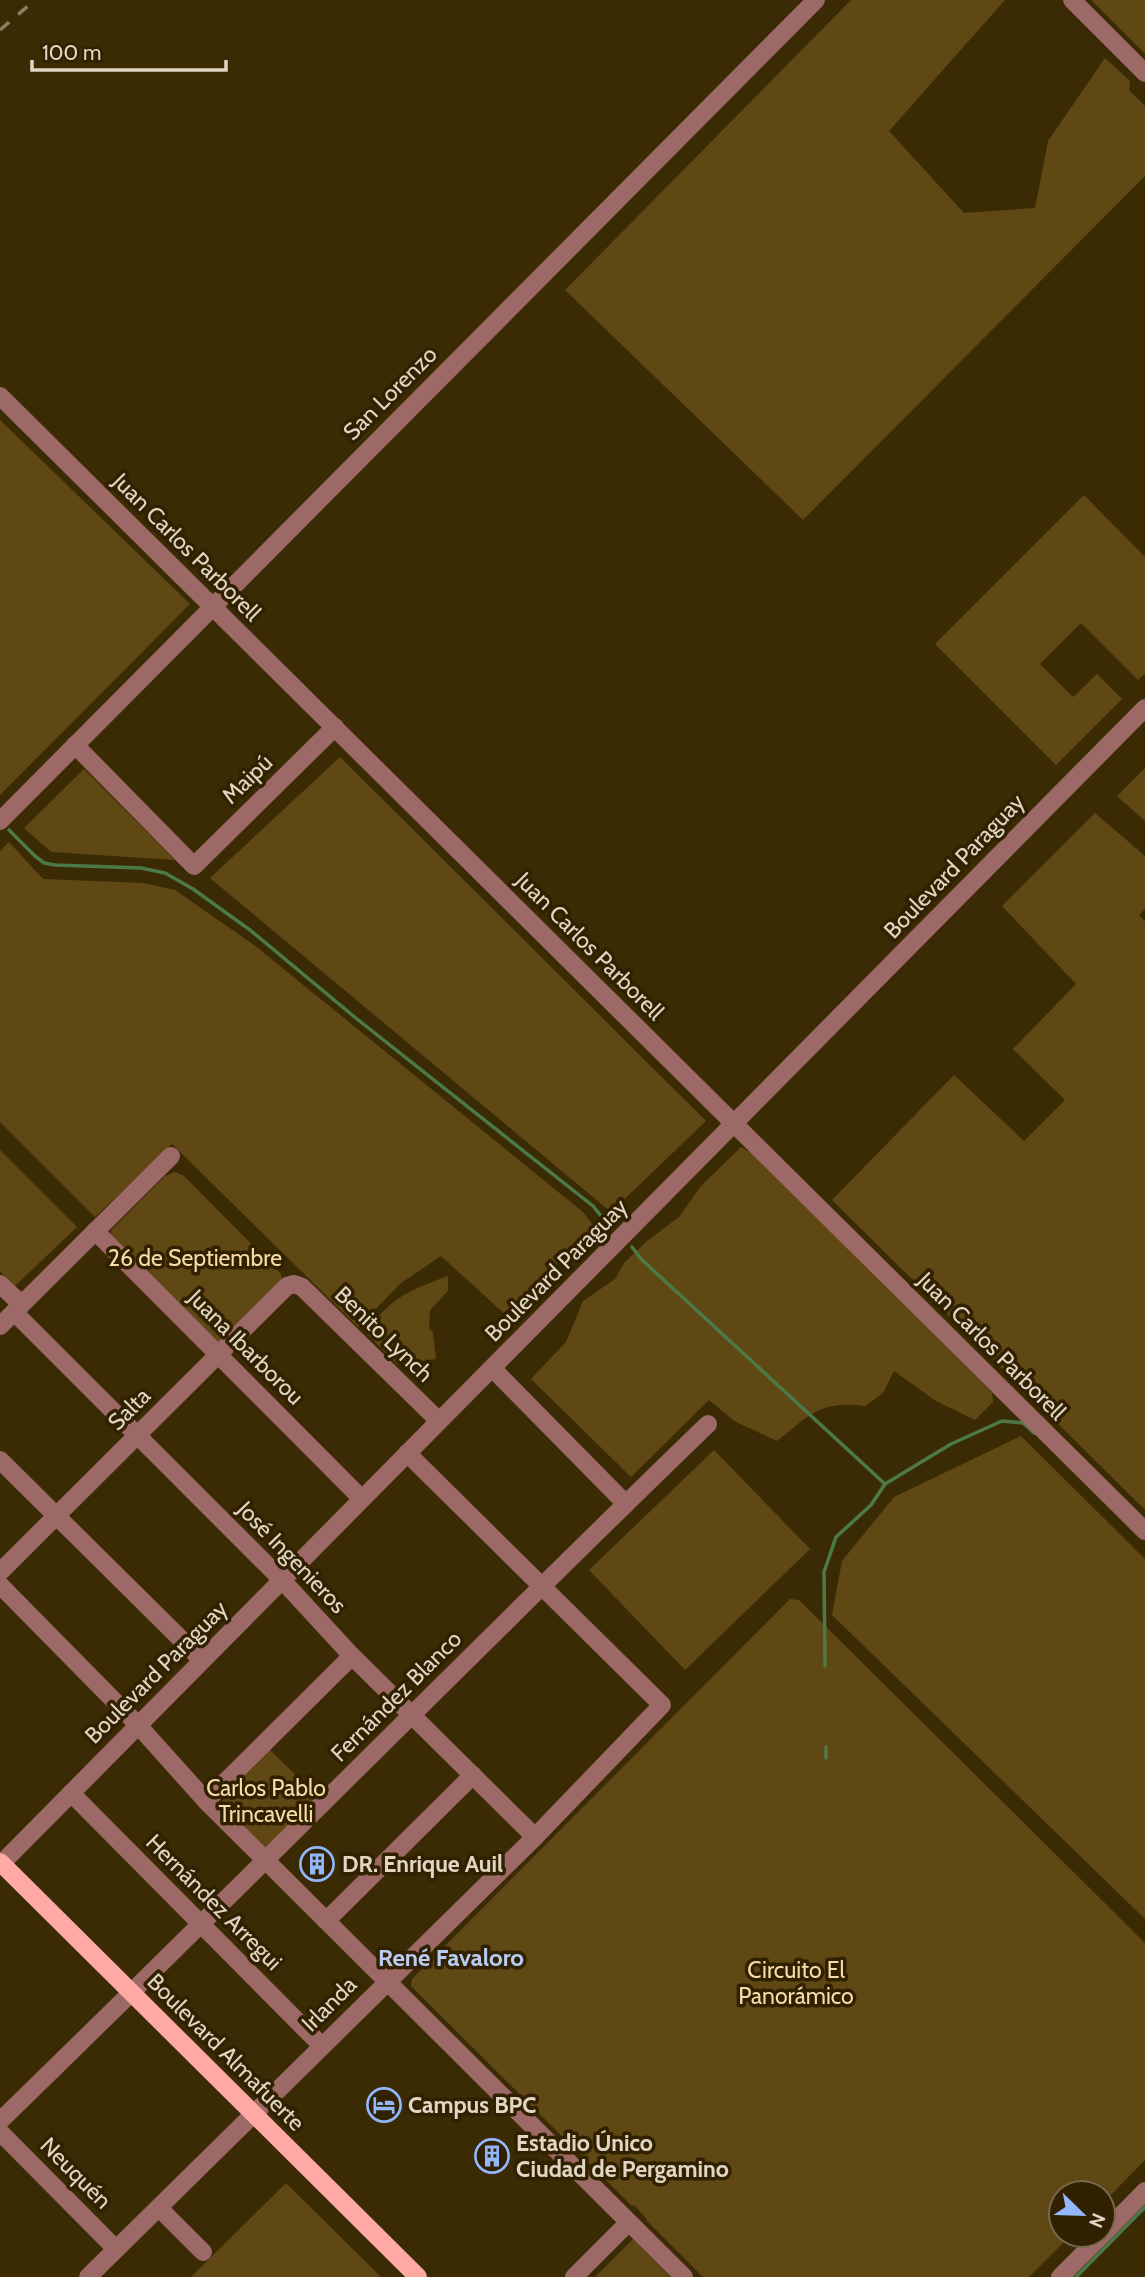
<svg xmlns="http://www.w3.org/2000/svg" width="1145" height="2277" font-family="Cabin,sans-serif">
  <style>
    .green { fill: #604815 }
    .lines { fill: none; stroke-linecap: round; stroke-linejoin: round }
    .stream { stroke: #4c7a46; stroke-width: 3.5 }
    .minor { stroke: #9c6966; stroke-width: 18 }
    .major { stroke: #fea9a4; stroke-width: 18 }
    .rail { stroke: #8b7e61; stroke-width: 3.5; stroke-dasharray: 12 12; stroke-linecap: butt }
    .labels { text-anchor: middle; stroke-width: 7; stroke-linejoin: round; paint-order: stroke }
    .street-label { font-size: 23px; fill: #e0d6c3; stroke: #312100 }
    .park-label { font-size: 23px; fill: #f6dca9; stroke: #312100 }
    .poi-label { font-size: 23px; font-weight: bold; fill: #e0d6c3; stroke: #312100; text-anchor: start }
    .neighbourhood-label { font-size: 24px; font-weight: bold; fill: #b7cbf3; stroke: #312100 }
  </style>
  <rect width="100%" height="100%" fill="#3b2b05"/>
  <!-- green -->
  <g class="green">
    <polygon points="851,0 1005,0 889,131 964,213 1035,208 1048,141 1105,58 1130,81 1129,90 1145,106 1145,176 803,520 565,290"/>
    <polygon points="1091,0 1145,0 1145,54"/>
    <polygon points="0,420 190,604 0,795"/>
    <polygon points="1084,495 1145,557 1145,674 1138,680 1081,623 1040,664 1073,697 1097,674 1122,699 1056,765 935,644"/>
    <polygon points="340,757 706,1121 611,1212 210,878"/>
    <polygon points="1145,768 1145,821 1117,796"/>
    <polygon points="84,769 175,860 51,852 24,828"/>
    <polygon points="1095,813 1145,856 1145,909 1139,915 1145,921 1145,1510 832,1200 954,1075 1024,1141 1065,1100 1013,1049 1076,984 1002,906"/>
    <polygon points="9,842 43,879 143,883 175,890 254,945 583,1212 596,1229 566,1255 507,1316 441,1256 401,1283 358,1327 172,1144 95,1217 0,1122 0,851"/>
    <path d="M741 1147 753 1154 992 1393 993 1402 975 1420 936 1401 894 1371 883 1393 865 1406C820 1400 810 1415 777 1441L734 1421 709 1400 631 1477 531 1379 566 1342 583 1301 615 1279 624 1263 647 1241 679 1217 701 1186Z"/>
    <polygon points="0,1150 77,1227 15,1286 0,1271"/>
    <polygon points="175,1172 184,1176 281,1274 282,1282 220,1344 109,1238 112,1229 165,1176"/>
    <path d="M448 1276V1291L430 1310 429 1328 433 1333 436 1359 398 1365 367 1334C387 1298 411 1290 448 1276Z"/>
    <polygon points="1021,1436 1145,1559 1145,1919 832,1615 842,1561 894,1497"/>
    <polygon points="714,1450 810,1549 685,1670 589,1570"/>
    <polygon points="790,1599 799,1600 1145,1943 1145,2160 1103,2203 1103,2193 1061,2193 1061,2235 1071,2235 1029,2277 703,2277 646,2220 647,2219 634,2205 632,2206 411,1986 412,1979"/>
    <polygon points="269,1749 318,1797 266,1847 263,1847 221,1804 224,1794"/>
    <polygon points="286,2183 381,2277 191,2277"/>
    <polygon points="633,2239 670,2277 595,2277"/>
  </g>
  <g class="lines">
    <!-- stream -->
    <g class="stream">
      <polyline points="9,830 35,856 44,863 55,865 141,868 165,873 193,889 250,930 357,1019 593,1206 610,1227"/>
      <polyline points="632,1247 641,1259 885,1484 871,1505 836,1537 824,1572 825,1666"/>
      <polyline points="885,1484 951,1444 1002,1421 1023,1423 1034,1433"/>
      <polyline points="826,1758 826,1747"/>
      <polyline points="1076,2277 1145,2207"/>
    </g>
    <!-- minor -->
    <g class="minor">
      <polyline points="1072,0 1145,73"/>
      <polyline points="0,396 1145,1531"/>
      <polyline points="75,745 194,866 335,727"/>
      <polyline points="0,821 816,0"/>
      <polyline points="95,1231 362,1499"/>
      <polyline points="0,1284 21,1304"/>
      <polyline points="14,1312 282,1580 352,1656 535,1837"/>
      <polyline points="0,1326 171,1156"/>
      <polyline points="493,1369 626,1504"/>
      <polyline points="0,1460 201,1659"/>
      <polyline points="0,1572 287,1286 294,1284 302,1287 439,1421"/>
      <polyline points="0,1585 137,1724 206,1801 684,2277"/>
      <polyline points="71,1793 322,2046"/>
      <polyline points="206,1801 352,1656"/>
      <polyline points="2,1863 1145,708"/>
      <polyline points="326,1921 473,1775"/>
      <path d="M0 2121C238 1890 470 1654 708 1424"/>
      <polyline points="0,2132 116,2249"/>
      <polyline points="159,2208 203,2252"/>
      <polyline points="1103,2234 1145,2191"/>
      <polyline points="88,2277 535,1837 662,1705 407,1453"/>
      <polyline points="574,2277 628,2223"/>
      <polyline points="1060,2277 1102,2235"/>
    </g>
    <!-- major -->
    <polyline class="major" points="0,1862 418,2277"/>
    <!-- rail -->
    <polyline class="rail" points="0,30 35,0"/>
  </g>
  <!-- icons -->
  <defs>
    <g id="building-ring" transform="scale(1.75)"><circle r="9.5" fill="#312100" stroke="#93b7fd" stroke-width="1.5"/><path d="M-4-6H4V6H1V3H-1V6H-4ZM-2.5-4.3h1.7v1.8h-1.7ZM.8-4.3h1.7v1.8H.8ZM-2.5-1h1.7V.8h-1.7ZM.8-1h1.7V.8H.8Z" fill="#93b7fd"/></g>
    <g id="hotel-ring" transform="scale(1.75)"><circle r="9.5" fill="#312100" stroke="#93b7fd" stroke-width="1.5"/><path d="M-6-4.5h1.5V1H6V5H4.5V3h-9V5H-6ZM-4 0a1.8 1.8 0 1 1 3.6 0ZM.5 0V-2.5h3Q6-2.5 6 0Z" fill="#93b7fd"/></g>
  </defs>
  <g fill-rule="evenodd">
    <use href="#building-ring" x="317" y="1864"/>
    <use href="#hotel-ring" x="384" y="2105"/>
    <use href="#building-ring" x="492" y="2156"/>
  </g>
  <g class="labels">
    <!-- street labels -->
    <g class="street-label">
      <text transform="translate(390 393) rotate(-45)" y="8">San Lorenzo</text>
      <text transform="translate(187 547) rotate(45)" y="8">Juan Carlos Parborell</text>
      <text transform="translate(247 779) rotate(-44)" y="8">Maipú</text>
      <text transform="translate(954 866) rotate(-46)" y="8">Boulevard Paraguay</text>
      <text transform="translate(590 946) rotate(45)" y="8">Juan Carlos Parborell</text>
      <text transform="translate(556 1270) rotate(-45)" y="8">Boulevard Paraguay</text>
      <text transform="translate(384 1334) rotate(44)" y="8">Benito Lynch</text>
      <text transform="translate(992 1346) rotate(45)" y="8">Juan Carlos Parborell</text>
      <text transform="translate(246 1347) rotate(45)" y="8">Juana Ibarborou</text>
      <text transform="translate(129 1409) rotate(-45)" y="8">Salta</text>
      <text transform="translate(292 1557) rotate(46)" y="8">José Ingenieros</text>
      <text transform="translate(156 1672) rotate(-45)" y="8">Boulevard Paraguay</text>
      <text transform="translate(396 1696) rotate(-45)" y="8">Fernández Blanco</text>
      <text transform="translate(214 1902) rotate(45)" y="8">Hernández Arregui</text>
      <text transform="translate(329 2004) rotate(-45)" y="8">Irlanda</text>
      <text transform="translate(226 2052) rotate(45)" y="8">Boulevard Almafuerte</text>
      <text transform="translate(76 2173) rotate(45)" y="8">Neuquén</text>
    </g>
    <!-- park labels -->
    <g class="park-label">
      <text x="195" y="1266">26 de Septiembre</text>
      <text x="266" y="1796">Carlos Pablo<tspan x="266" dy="26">Trincavelli</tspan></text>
      <text x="796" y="1978">Circuito El<tspan x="796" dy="26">Panorámico</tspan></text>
    </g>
    <!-- poi labels -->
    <g class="poi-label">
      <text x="342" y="1872">DR. Enrique Auil</text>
      <text x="408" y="2113">Campus BPC</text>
      <text x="516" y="2151">Estadio Único<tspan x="516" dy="26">Ciudad de Pergamino</tspan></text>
    </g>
    <!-- neighbourhood labels -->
    <g class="neighbourhood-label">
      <text x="451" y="1966">René Favaloro</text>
    </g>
  </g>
  <!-- north arrow -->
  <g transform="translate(1082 2214) rotate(113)"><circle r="33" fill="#312100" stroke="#77694e" stroke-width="2"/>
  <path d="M0-5L12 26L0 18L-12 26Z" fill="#93b7fd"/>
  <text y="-10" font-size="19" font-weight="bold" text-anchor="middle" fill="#e0d6c3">N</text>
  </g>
  <!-- scale -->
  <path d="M32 60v10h194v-10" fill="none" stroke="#e0d6c3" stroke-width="3.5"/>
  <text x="42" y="60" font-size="21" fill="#e0d6c3" stroke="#312100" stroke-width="5" paint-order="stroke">100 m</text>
</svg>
